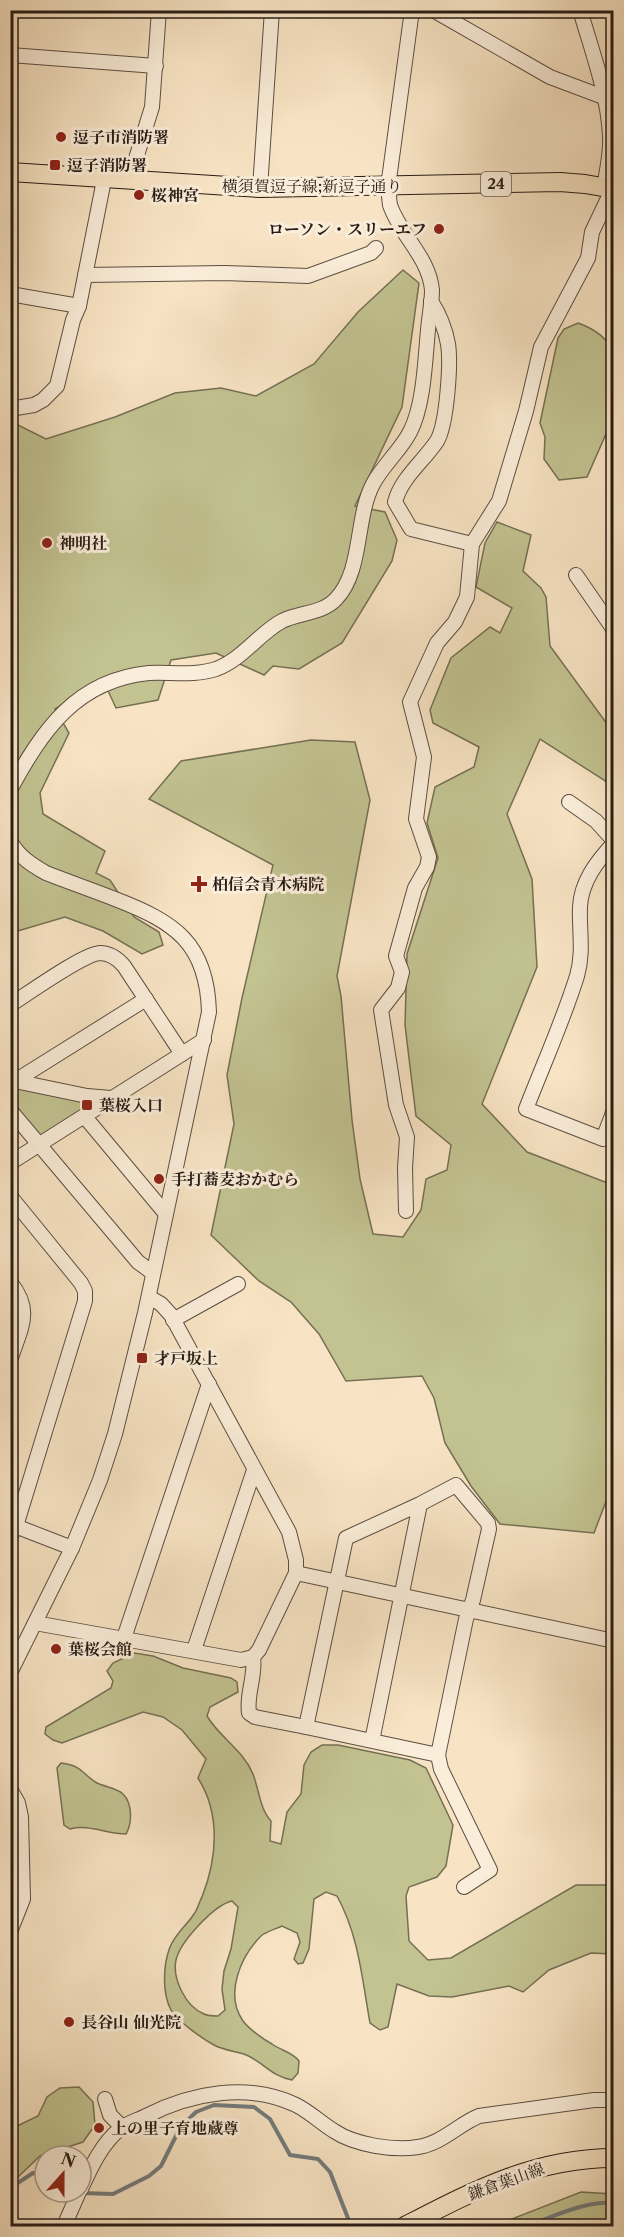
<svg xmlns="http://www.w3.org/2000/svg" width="624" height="2237" font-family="'Libre Caslon Text','Noto Serif JP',serif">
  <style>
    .green { fill: #c2c391; stroke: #757054; stroke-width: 1.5; fill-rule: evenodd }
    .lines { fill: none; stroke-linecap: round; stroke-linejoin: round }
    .stream { stroke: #737b7c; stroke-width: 4 }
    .minor-casing { stroke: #5c4e42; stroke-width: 16 }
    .major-casing { stroke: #281c16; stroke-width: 20 }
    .minor { stroke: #faedd9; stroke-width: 14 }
    .major { stroke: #f8e4c4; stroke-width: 18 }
    .poi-dot { fill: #8f2418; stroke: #faedd9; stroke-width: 2 }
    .labels { text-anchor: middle; stroke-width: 6; stroke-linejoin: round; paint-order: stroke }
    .shield { fill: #faedd9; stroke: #675b50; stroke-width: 1.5 }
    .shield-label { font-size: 15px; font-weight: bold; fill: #281c16 }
    .poi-label { font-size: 16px; font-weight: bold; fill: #281c16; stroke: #faedd9; text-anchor: start }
    .street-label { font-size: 16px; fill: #281c16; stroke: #faedd9 }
  </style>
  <rect width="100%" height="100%" fill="#f8e4c4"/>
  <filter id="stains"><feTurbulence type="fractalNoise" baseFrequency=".00333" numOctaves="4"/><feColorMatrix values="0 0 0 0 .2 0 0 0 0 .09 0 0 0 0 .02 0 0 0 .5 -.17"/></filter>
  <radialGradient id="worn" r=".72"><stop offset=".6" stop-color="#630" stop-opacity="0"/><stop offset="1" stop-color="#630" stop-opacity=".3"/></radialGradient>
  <!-- green -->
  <g class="green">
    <polygon points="403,270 419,283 402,407 355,506 385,512 397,540 392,561 342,643 299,669 273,666 264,675 216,653 171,660 158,700 116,708 103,680 55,709 69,733 40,793 43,814 105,851 96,873 110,880 134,917 159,932 163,945 142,954 103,931 65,917 11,933 10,421 46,439 115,417 175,393 221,388 256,396 314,364 358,312"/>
    <path d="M578 323C592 328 607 337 613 352V418L587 477 559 480 544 459 545 437 540 423 558 338 564 329Z"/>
    <polygon points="497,522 531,535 523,571 541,588 546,597 550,646 613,732 613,786 540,739 507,814 532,879 537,967 482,1104 527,1152 613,1185 613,1483 594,1533 500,1524 471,1486 445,1443 434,1398 422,1376 346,1381 319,1334 291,1302 259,1281 211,1235 234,1124 227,1075 242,998 273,865 149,799 181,761 311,740 355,742 370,800 337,976 341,996 352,1120 360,1179 373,1234 403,1237 421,1210 426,1179 447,1170 451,1145 416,1116 405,1025 407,954 438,858 427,823 435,787 474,767 479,747 433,723 430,710 451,658 490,627 500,633 512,608 476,587 485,543"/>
    <polygon points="11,1086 85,1100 83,1110 44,1136 34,1133 11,1103"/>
    <path d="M134 1653 153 1656 183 1668 231 1678 237 1682 238 1692 210 1707 207 1716C220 1738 243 1750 253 1774 259 1790 260 1809 271 1821L270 1841 281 1844 287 1812 301 1794 304 1765 311 1752 322 1745H338L410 1760 426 1768 453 1825 446 1866 437 1877 409 1887 406 1896 409 1941 428 1960 451 1958 576 1885H613V1954L591 1953 549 1970 523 1992 509 1986 452 1997 429 1996 397 1984 388 2027 380 2030 370 2023C362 1979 359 1936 337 1896L326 1892 314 1899 309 1949 303 1963 298 1964 294 1959 300 1942 297 1933 282 1926C276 1929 267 1931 261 1936 241 1956 224 1994 243 2021 249 2029 263 2039 272 2044 282 2051 292 2052 299 2061L298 2073 292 2080C270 2076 263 2061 244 2054 234 2051 223 2050 214 2045 203 2039 177 2021 171 2010 162 1993 163 1965 170 1947 176 1933 187 1925 194 1914 198 1909 199 1902 202 1897 217 1859 221 1814 198 1778L206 1759 182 1730 163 1717 143 1712 62 1743 53 1740 45 1734 46 1727 111 1688 113 1681 107 1671 113 1663ZM232 1901 238 1907 231 1949 224 1971 222 1989 225 2010 218 2016C213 2016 208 2016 204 2014 186 2007 172 1979 176 1960 180 1942 214 1905 232 1901Z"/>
    <path d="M61 1763C84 1766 80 1773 97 1783 105 1787 117 1788 123 1794 133 1804 132 1824 126 1834 107 1834 88 1824 70 1829L64 1825 57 1768Z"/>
    <polygon points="79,2087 93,2102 95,2125 83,2142 40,2156 17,2178 11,2182 11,2129 38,2116 47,2097 60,2088"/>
    <polygon points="581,2192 613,2194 613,2226 494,2226"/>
  </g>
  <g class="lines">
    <!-- stream -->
    <g class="stream">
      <polyline points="10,2188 33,2173 45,2176"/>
      <polyline points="81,2193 113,2194 149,2176 161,2166 180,2128 196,2112 214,2105 254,2107 270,2119 290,2155 318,2159 330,2172 351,2226"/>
      <path d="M527 2226C555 2216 584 2201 614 2203"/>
    </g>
    <!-- minor casing -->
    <g class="minor-casing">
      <g id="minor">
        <polyline points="433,10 550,77 614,101"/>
        <path d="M580 10C592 51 608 94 610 136 611 153 607 170 604 187"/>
        <polyline points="10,55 156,66"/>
        <polyline points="129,181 152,107 159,10"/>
        <polyline points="260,188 272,10"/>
        <polyline points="85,275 225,273 308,276 371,253 376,248"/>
        <polyline points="10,294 79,306"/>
        <path d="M431 301C440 315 445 327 448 344 451 363 447 424 437 441 423 462 401 478 395 502L411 529 472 544"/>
        <polyline points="10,409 34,405 43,400 57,386 73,320 79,306 104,180"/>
        <polyline points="576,575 614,630"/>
        <path d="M10 790C42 731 76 680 149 673 171 672 195 676 216 669 243 659 258 634 282 621 300 612 322 614 336 599 363 571 355 518 373 484 383 465 400 451 410 432 424 405 425 361 428 330 429 317 432 303 432 290 429 257 400 235 390 205 389 199 389 193 388 187L412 10"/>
        <polyline points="569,802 596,821 614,841"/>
        <path d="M10 841C19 857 32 865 46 873 69 882 92 890 115 899 175 922 207 943 209 1012L145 1313 115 1434 100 1480 72 1548 10 1673"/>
        <path d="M614 843C597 861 581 882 580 907 579 931 584 952 577 976 563 1021 543 1065 526 1109L603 1139 614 1110"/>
        <path d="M10 1005C29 993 83 954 100 953 111 953 118 959 124 966L182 1054"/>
        <polyline points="10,1080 87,1096 111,1098"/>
        <polyline points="15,1081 146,999"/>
        <polyline points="10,1110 138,1262 153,1273"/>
        <polyline points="85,1117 166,1214"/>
        <polyline points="10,1163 204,1040"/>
        <polyline points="10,1196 81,1283 85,1291 85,1301 16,1526 10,1537"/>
        <polyline points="406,1211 405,1168 407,1137 396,1105 381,1010 398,988 402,972 396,956 415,888 427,867 429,857 416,819 424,757 410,702 437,643 455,622 467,597 472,544 499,501 526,411 541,347 588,258 592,232 613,188"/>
        <path d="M10 1282C34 1311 20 1329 10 1361"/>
        <polyline points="173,1320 238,1284"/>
        <polyline points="10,1524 72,1548"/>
        <polyline points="296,1573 614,1641"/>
        <polyline points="35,1623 241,1660 253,1657 259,1650 296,1573 296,1560 289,1532 171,1315 161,1304 149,1297"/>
        <polyline points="124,1638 209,1384"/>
        <polyline points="194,1650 254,1470"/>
        <path d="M253 1657C256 1676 246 1694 249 1713L255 1717 306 1727"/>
        <polyline points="372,1741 306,1727 346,1538 420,1504 372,1741 438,1755 466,1619 473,1600 489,1529 488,1523 456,1485 420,1504"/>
        <polyline points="438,1755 441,1769 490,1870 464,1887"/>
        <polyline points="614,1759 614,1769"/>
        <polyline points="10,1789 18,1803 21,1817 23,1899 10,1932"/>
        <polyline points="105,2099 110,2115 122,2127"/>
        <path d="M81 2189C91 2167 102 2143 121 2128 128 2123 138 2120 146 2116 191 2093 248 2082 296 2105 310 2112 321 2123 334 2131 355 2145 394 2151 418 2147 441 2144 459 2124 479 2116L594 2100H614"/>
        <polyline points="64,2226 79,2192"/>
      </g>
    </g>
    <!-- major casing -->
    <g class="major-casing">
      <g id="major">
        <polyline points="10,172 260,188 560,182 585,184 614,189"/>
        <path d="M405 2226C473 2191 535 2158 614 2158"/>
      </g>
    </g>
    <!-- minor -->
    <use href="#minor" class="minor"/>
    <!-- major -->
    <use href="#major" class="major"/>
  </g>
  <!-- markers -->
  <g class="poi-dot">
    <circle cx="61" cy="137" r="6"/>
    <rect x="49" y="159" width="12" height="12" rx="3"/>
    <circle cx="139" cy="195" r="6"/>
    <circle cx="439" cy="229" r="6"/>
    <circle cx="47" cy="543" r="6"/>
    <path d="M196 875h6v6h6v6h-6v6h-6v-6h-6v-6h6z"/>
    <rect x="81" y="1099" width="12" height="12" rx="3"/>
    <circle cx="159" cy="1179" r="6"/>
    <rect x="136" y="1352" width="12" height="12" rx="3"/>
    <circle cx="56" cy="1649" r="6"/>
    <circle cx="69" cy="2022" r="6"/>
    <circle cx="99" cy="2128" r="6"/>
  </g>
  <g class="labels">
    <!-- shield labels -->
    <rect class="shield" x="481" y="172" width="30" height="24" rx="4.5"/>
    <g class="shield-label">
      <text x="496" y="189">24</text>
    </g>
    <!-- poi labels -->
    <g class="poi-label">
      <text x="73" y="143">逗子市消防署</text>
      <text x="67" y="171">逗子消防署</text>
      <text x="151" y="201">桜神宮</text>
      <text x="427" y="235" text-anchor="end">ローソン・スリーエフ</text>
      <text x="59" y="549">神明社</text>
      <text x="212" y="890">柏信会青木病院</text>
      <text x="99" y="1111">葉桜入口</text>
      <text x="171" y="1185">手打蕎麦おかむら</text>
      <text x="154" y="1364">才戸坂上</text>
      <text x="68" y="1655">葉桜会館</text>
      <text x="81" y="2028">長谷山 仙光院</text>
      <text x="111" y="2134">上の里子育地蔵尊</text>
    </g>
    <!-- street labels -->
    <g class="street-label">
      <text x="312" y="192">横須賀逗子線;新逗子通り</text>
      <text transform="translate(506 2181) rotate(-20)" y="6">鎌倉葉山線</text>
    </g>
  </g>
  <!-- margin -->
  <rect width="624" height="2237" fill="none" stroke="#f8e4c4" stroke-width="36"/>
  <rect x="12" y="12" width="600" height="2213" fill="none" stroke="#281c16" stroke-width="3"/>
  <rect x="18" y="18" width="588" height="2201" fill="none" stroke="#281c16" stroke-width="1.5"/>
  <!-- north arrow -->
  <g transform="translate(63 2174) rotate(21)"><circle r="28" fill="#faedd9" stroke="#a6998b" stroke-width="1.5"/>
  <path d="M0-4.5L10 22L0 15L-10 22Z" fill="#8f2418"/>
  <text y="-9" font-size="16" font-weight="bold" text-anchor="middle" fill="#281c16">N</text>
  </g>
  <rect width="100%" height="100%" filter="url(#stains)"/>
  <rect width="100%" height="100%" fill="url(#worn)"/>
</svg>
